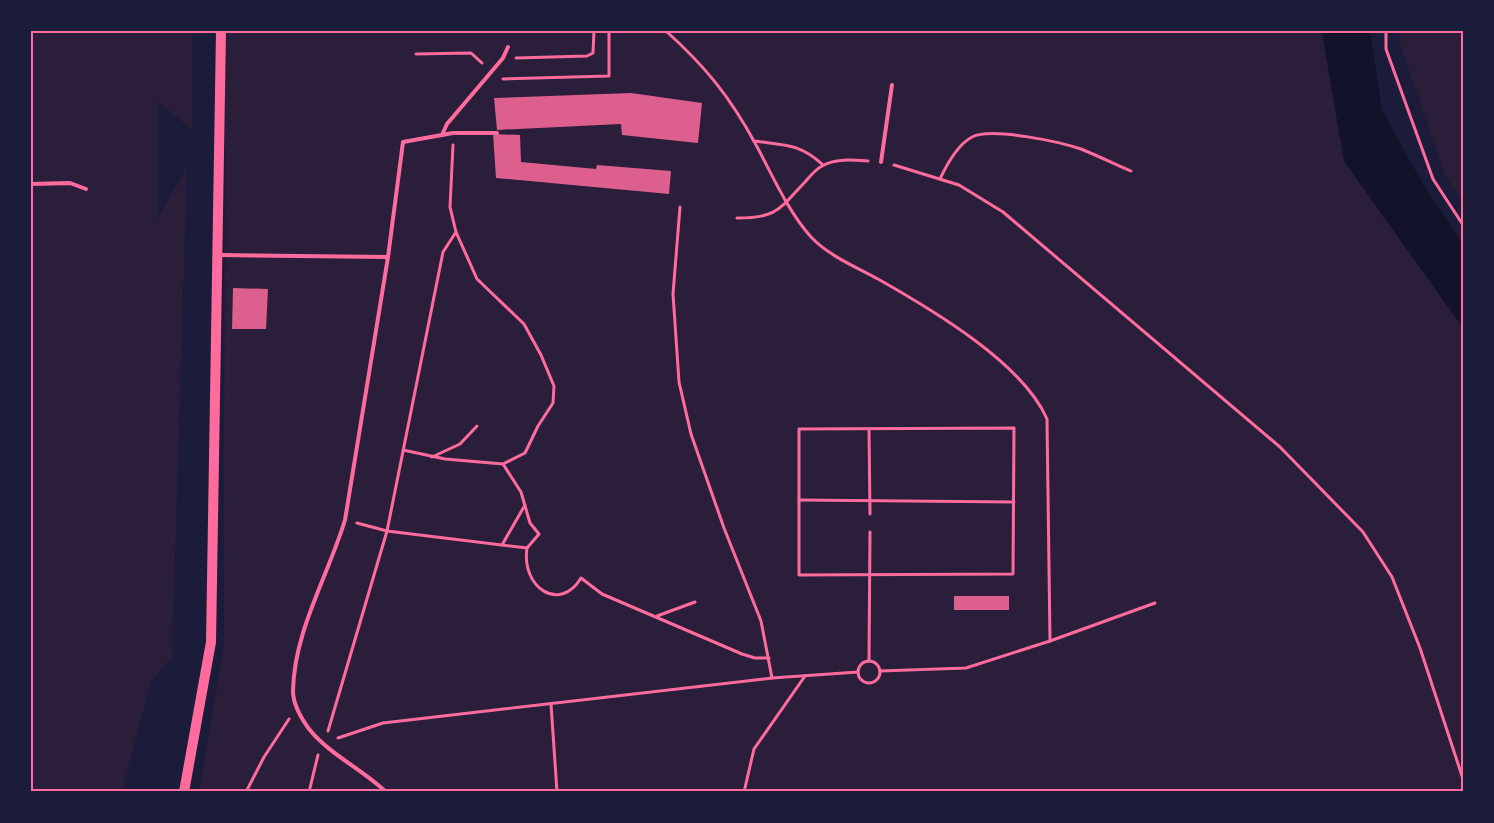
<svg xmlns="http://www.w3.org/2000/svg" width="1494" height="823" font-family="'PT Sans',sans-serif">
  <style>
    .green { fill: #2a1e3b }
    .water { fill: #12122b }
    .building { fill: #dd5f8e }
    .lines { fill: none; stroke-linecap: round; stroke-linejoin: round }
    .path { stroke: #ff6b9d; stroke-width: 3 }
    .service { stroke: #ff6b9d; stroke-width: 4 }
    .secondary { stroke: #ff6b9d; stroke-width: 10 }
    .neatline { fill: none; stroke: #ff6b9d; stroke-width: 2 }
  </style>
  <rect width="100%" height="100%" fill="#1b1b3a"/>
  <!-- green -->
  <g class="green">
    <polygon points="31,31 192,31 192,130 157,101 157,221 187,166 172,657 150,683 122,792 31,792"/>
    <polygon points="225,31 1322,31 1344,161 1463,328 1463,792 199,792 224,644"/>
    <polygon points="1400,31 1463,31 1463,203 1445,175 1399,41"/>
  </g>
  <!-- water -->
  <polygon class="water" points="1322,31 1370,31 1382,110 1424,186 1463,244 1463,328 1344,161"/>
  <!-- building -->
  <g class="building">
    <polygon points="631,93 702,103 698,143 622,135 621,124 497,130 494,98"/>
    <polygon points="493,134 520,135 521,162 596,169 597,165 671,171 669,194 496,178"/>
    <polygon points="233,288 268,289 266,329 232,329"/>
    <rect x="954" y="596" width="55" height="14"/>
  </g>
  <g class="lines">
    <!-- path -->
    <g class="path">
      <path d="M666 31C705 66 730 97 755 143 772 174 787 210 811 237 829 256 856 267 878 279 931 309 1023 363 1047 419L1050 641 966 668 880 671"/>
      <polyline points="1386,31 1386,49 1433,179 1463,225"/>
      <polyline points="416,54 471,53 482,63"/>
      <polyline points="516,58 587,56 593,53 594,31"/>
      <polyline points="503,79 609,76 609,31"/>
      <path d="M754 141C783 145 800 143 823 165"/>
      <polyline points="453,145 450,207 456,232 477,279 524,324 541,355 554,386 553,403 538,426 525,453 503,464"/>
      <polyline points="894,165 959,185 1003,212 1280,447 1363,532 1392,577 1420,648 1463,779"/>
      <path d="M940 179C947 164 957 145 972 137 992 127 1060 142 1081 149 1098 156 1115 164 1131 171"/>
      <path d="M737 218C778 218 779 209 805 182 810 176 816 169 822 166 835 158 854 160 868 161"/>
      <polygon points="1014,428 1013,574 799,575 799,429"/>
      <polyline points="869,429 870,514"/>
      <polyline points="403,450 445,459 503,464 521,492 530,523 539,534 527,548"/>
      <polyline points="432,457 460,444 477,426"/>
      <polyline points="799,500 1014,502"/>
      <path d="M357 523 387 531 527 548C521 588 560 613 581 578L602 594 742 654 755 658H769"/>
      <polyline points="502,545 525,505"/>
      <polyline points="657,616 695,602"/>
      <polyline points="1050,641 1155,603"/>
      <polyline points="869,661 870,532"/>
      <circle cx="869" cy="672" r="11"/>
      <polyline points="772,678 858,672"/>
      <polyline points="551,704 557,792"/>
      <polyline points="328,731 387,531 443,252 456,232"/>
      <polyline points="338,738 383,723 772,678 761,621 724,528 691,434 679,382 673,294 680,207"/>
      <polyline points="246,792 264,757 289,719"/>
      <polyline points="309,792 318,755"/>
      <polyline points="744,792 754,749 805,676"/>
    </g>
    <!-- service -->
    <g class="service">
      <polyline points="442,135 447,124 503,58 508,47"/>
      <polyline points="881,162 892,85"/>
      <polyline points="31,184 70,183 86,189"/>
      <polyline points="219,255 388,257 403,142 453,133 497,133"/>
      <path d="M386 792C362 769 330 755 309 729 301 718 293 704 293 691 294 631 328 576 345 520L388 257"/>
    </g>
    <!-- secondary -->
    <polyline class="secondary" points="184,792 211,642 221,31"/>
  </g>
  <!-- border -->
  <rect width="1494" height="823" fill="none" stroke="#1b1b3a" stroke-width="65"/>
  <rect x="32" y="32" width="1430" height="758" class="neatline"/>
</svg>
